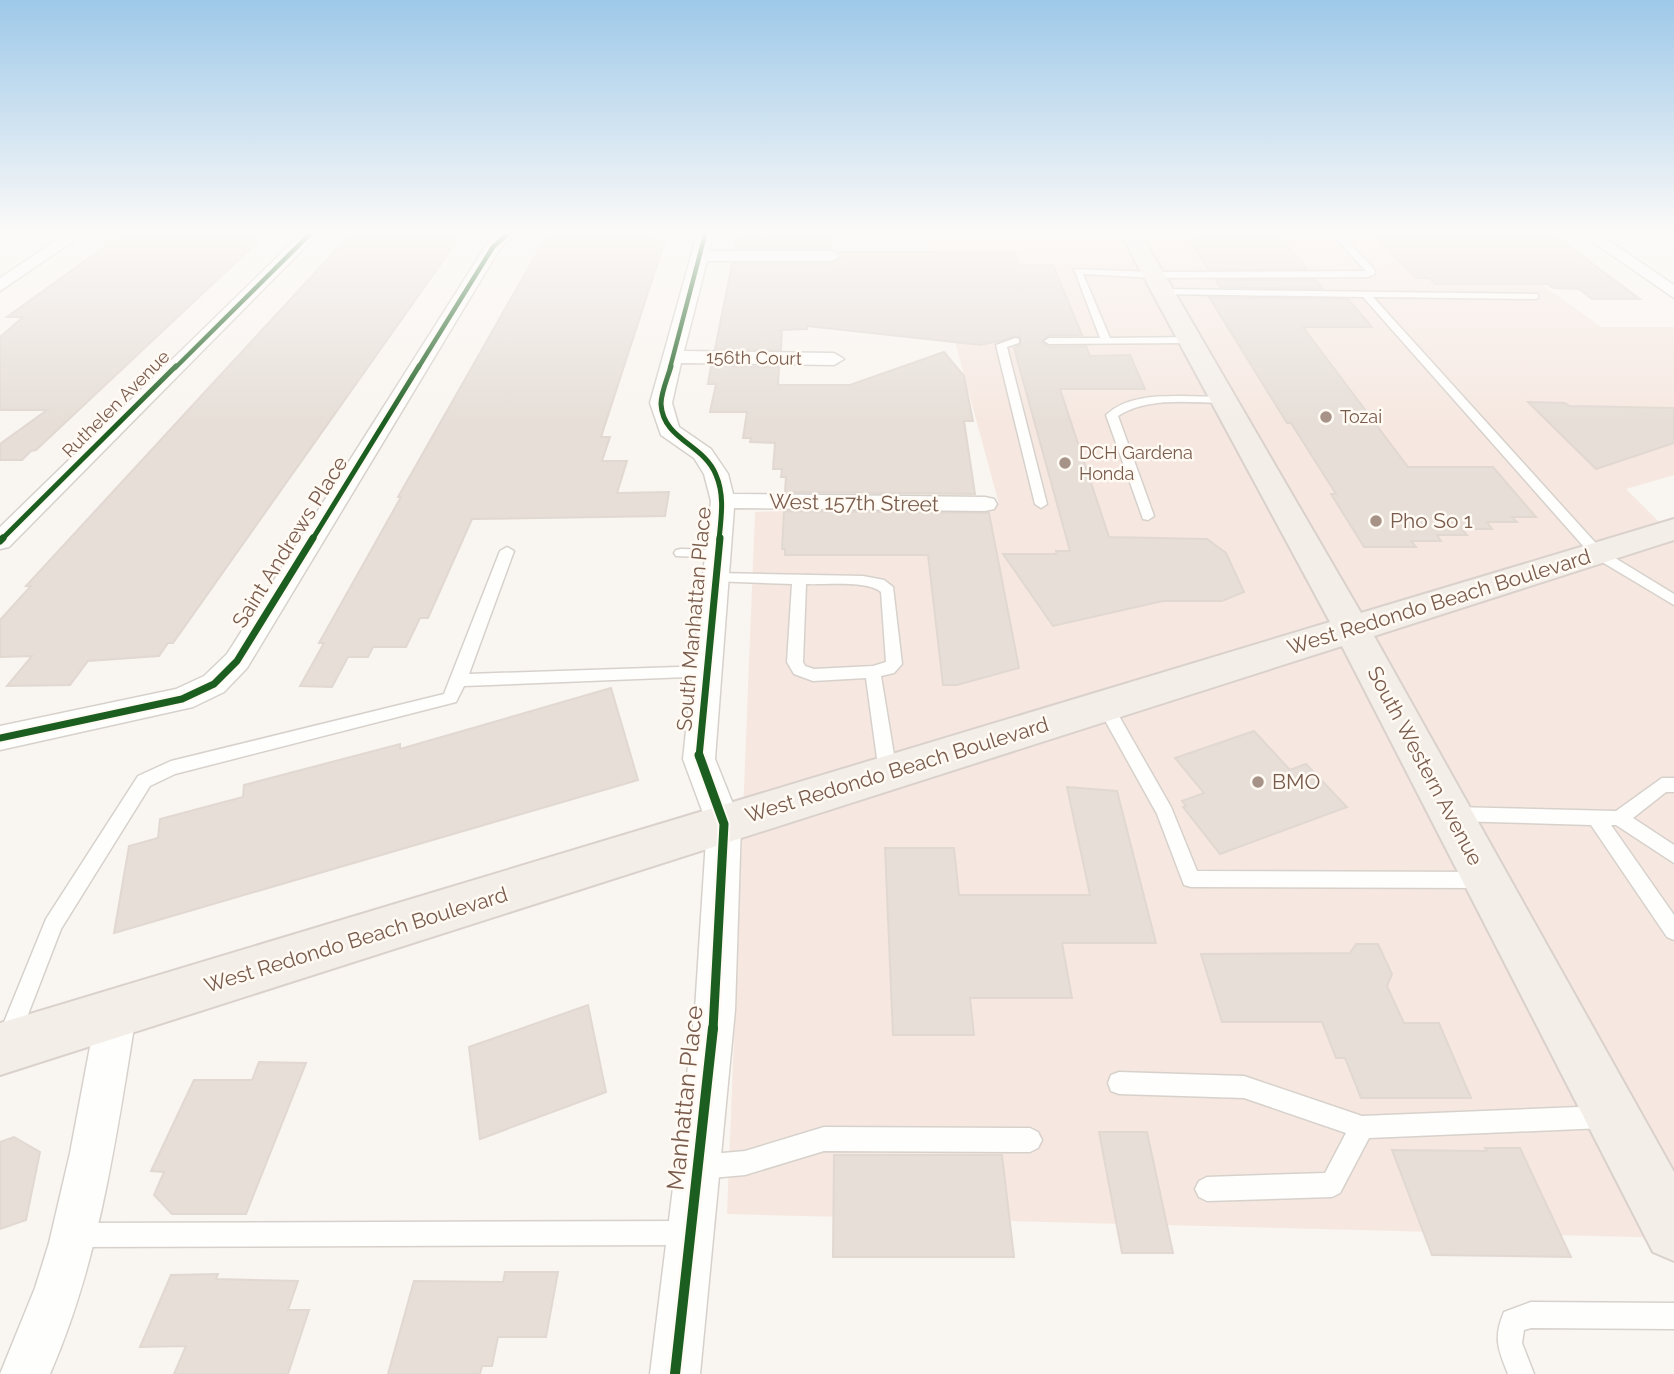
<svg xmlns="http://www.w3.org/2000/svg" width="1674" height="1374" font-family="Raleway,sans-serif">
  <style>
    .commercial { fill: #f6e8e1 }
    .building { fill: #e6ded7; stroke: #e2d8d2; stroke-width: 2 }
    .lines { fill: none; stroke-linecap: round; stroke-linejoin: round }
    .service-casing { stroke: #d7d1cb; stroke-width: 3 }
    .minor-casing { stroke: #d7d1cb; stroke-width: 3 }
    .primary-casing { stroke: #dad1cc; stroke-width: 4 }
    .service { fill: #fefefd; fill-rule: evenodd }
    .minor { fill: #fefefd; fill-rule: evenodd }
    .primary { fill: #f3eee8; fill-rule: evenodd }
    .cycleway-far4-casing { stroke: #fffaf3; stroke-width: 7 }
    .cycleway-far3-casing { stroke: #fffaf3; stroke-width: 9 }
    .cycleway-far2-casing { stroke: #fffaf3; stroke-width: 11 }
    .cycleway-far1-casing { stroke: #fffaf3; stroke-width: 13 }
    .cycleway-casing { stroke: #fffaf3; stroke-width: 15 }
    .cycleway-far4 { stroke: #1b5e20; stroke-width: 4.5 }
    .cycleway-far3 { stroke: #1b5e20; stroke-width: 5 }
    .cycleway-far2 { stroke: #1b5e20; stroke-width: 7 }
    .cycleway-far1 { stroke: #1b5e20; stroke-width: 9 }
    .cycleway { stroke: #1b5e20; stroke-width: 10 }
    .poi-dot { fill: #a69286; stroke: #fffaf3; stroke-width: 2.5 }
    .labels { text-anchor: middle; stroke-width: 5; stroke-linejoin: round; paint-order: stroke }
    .far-street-label { font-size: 18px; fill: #7a5c4d; stroke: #fffaf3 }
    .far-poi-label { font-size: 18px; fill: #7a5c4d; stroke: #fffaf3; text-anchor: start }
    .street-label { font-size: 21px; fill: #7a5c4d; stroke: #fffaf3 }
    .poi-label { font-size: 21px; fill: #7a5c4d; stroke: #fffaf3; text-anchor: start }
    .near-street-label { font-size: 24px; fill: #7a5c4d; stroke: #fffaf3 }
  </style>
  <rect width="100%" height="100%" fill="#f9f5f0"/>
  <!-- commercial -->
  <polygon class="commercial" points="925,231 1480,231 1544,286 1601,327 1674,327 1674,475 1626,489 1674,537 1674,1238 727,1214 755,512 999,504"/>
  <!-- building -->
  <g class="building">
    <polygon points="141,231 267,233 36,450 31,451 22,460 0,460 0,444 47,410 0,410 0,337 23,317 7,317 122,234 136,234"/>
    <polygon points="387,231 464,231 173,643 168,643 159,656 88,661 70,685 7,686 32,656 0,657 0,620 31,586 26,586 346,239 355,234"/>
    <polygon points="741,231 830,231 831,248 734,248 736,236 740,236"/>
    <polygon points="1199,231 1275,231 1307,269 1208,269 1189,240 1190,237 1203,237"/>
    <polygon points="1368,231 1503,231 1508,235 1554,235 1640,299 1592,299 1579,289 1553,288 1547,284 1435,284 1429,278 1416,278"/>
    <polygon points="655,232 653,240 665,240 601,437 610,437 602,461 627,461 617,493 669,492 665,516 472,519 428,618 420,618 406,647 373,647 368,657 348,657 332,687 300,686 324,643 319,643 401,497 398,497 546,237 552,233"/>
    <polygon points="839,252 1015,252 1019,265 1053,265 1082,335 1049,335 1042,342 1049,347 1086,346 1090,356 1130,355 1145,389 1060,389 1109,537 1207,539 1226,553 1244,592 1222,601 1163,601 1053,626 1003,554 1057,554 1056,551 1070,551 1014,348 1021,345 1020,336 981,345 807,326 807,329 782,330 781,350 715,349 732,264 832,264 842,257"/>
    <polygon points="1216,280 1316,280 1323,289 1220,287"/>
    <polygon points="1209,297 1348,299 1372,327 1303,327 1408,467 1493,467 1536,517 1512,517 1517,522 1487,522 1492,529 1462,529 1467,535 1437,535 1441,541 1411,541 1416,547 1364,547 1331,494 1336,494 1291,423 1287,423"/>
    <polygon points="944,352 964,376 973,421 964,421 975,494 785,492 786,477 781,477 782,469 773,469 775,443 750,442 751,438 743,438 747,412 710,412 716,384 708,384 711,366 779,367 778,385 850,385"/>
    <polygon points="1528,402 1565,403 1569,406 1674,408 1674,443 1596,469"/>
    <polygon points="784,511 989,513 1019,668 957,685 943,685 928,555 785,555 785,549 782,549"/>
    <polygon points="611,688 638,780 114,933 129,846 158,838 160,819 243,797 244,785 400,744 400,749"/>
    <polygon points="1254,731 1290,770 1306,764 1347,807 1220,854 1183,807 1186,806 1182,801 1204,793 1175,758"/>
    <polygon points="1067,787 1117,791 1156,943 1062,943 1072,998 970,998 974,1035 893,1035 885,848 954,848 959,895 1090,895"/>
    <polygon points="1356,944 1378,944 1392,974 1387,986 1404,1023 1439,1023 1471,1098 1361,1098 1345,1058 1336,1058 1322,1022 1222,1022 1201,954 1350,953"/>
    <polygon points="588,1005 606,1092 480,1139 469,1047"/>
    <polygon points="259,1062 306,1063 246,1214 172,1214 154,1195 164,1172 151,1171 194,1080 252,1080"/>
    <polygon points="1099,1132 1147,1132 1173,1253 1122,1253"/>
    <polygon points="14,1137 40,1152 26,1220 0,1229 0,1142"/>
    <polygon points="1485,1148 1520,1148 1571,1257 1432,1255 1392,1150 1487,1151"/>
    <polygon points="834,1155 1002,1155 1014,1257 833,1257"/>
    <polygon points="505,1272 558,1272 546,1337 498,1337 492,1366 482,1366 480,1374 388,1374 414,1281 503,1282"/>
    <polygon points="218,1274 216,1279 298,1281 288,1310 309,1310 288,1374 174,1374 186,1346 140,1347 171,1275"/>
  </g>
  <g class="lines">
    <!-- service casing -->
    <g class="service-casing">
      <g id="service">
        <polygon points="1329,231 1338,231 1375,270 1375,274 1368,277 1154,278 1083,274 1110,338 1192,337 1197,340 1192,343 1049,344 1044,341 1049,338 1100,338 1074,269 1154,272 1366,271"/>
        <polygon points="1164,289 1538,294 1538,298 1535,299 1373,297 1602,550 1674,594 1674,605 1592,556 1363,297 1161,294 1161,290"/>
        <polygon points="1015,338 1019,339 1019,343 1007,347 1047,504 1041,508 1035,504 996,345"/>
        <path d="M1182 396 1226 397 1232 400 1226 403C1191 403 1149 396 1118 416L1154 516 1148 520 1143 519 1106 415C1126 396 1157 396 1182 396Z"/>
        <polygon points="507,547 514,551 469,674 707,666 712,668 715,672 712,676 464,686 456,702 175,774 150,786 61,929 17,1043 9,1047 1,1043 0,1032 46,919 138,776 171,761 444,694 500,551"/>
        <polygon points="681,549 720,550 727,554 720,558 676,556 674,553 676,550"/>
        <path d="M717 573 863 576 884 580 893 587 902 664 894 673 881 676 897 773 894 778 888 780 882 778 879 773 866 678 813 681 794 674 787 662 792 584 712 581 710 578ZM806 584C825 585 867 580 881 592L886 662 873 666 814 669 805 666 803 662Z"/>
        <polygon points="1105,700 1111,702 1171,807 1197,871 1482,872 1489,874 1491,880 1489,886 1482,888 1191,887 1184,885 1157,814 1097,706 1099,702"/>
        <polygon points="1662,778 1674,778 1674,792 1666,792 1633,818 1674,845 1674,863 1616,825 1611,825 1674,915 1674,940 1667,937 1591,825 1453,821 1447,819 1444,814 1447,809 1453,807 1616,811"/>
        <polygon points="1119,1072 1244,1076 1362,1116 1603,1106 1611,1109 1614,1117 1611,1125 1603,1128 1369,1138 1340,1193 1332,1197 1207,1201 1199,1197 1195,1189 1199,1181 1207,1177 1325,1173 1346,1133 1244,1098 1119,1094 1111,1091 1108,1083 1111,1075"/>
        <polygon points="824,1127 1030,1128 1038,1132 1042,1140 1038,1148 1030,1152 824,1151 745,1175 700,1179 692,1175 688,1167 692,1159 700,1155 745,1151"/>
        <polygon points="688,1221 697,1224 700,1233 697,1242 688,1245 77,1247 68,1244 65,1235 68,1226 77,1223"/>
        <path d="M1531 1302 1674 1303V1329L1531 1328 1524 1330 1522 1343 1534 1374H1508C1498 1349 1493 1338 1504 1312Z"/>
      </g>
    </g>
    <!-- minor casing -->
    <g class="minor-casing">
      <g id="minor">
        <polygon points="70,231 88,231 0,291 0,278"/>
        <polygon points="304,231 321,231 9,547 0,549 0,527"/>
        <polygon points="502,231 519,231 499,250 247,668 224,692 193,707 0,750 0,726 176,689 204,676 227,654 485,247"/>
        <polygon points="698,231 714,231 709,251 832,251 840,256 832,261 707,261 684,351 834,353 844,359 834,365 681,363 672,403 679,427 711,449 728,474 733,494 985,497 994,499 997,504 994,509 985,511 734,508 715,759 741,824 735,1010 700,1374 650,1374 695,1010 707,824 683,759 711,501 704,474 694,458 661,435 650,403"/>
        <polygon points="1577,231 1595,231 1674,285 1674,298"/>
        <path d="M116 996 130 1001 136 1015C116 1138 100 1259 50 1374H0L35 1288 49 1243 70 1153 96 1015 102 1001Z"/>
      </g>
    </g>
    <!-- primary casing -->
    <g class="primary-casing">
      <polygon id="primary" points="1119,231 1139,231 1361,613 1674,519 1674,540 1374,636 1674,1172 1674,1261 1653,1252 1342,646 0,1075 0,1023 1330,622"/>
    </g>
    <!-- service -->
    <use href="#service" class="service"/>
    <!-- minor -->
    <use href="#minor" class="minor"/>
    <!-- primary -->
    <use href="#primary" class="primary"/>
    <!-- cycleway-far4 casing -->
    <g class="cycleway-far4-casing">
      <g id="cycleway-far4">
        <polyline points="175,368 313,231"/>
        <polyline points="418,368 493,247 511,231"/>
        <polyline points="670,368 706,231"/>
      </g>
    </g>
    <!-- cycleway-far3 casing -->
    <g class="cycleway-far3-casing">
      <g id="cycleway-far3">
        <path d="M671 366C668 377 661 392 661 404 663 440 704 444 716 475 725 496 721 518 719 540"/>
        <polyline points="1,540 176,366"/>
        <polyline points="312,540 419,366"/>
      </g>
    </g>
    <!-- cycleway-far2 casing -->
    <g class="cycleway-far2-casing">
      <g id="cycleway-far2">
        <polyline points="0,541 3,538"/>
        <polyline points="0,738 182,699 214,684 237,661 313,538"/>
        <polyline points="699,757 720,538"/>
      </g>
    </g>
    <!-- cycleway-far1 casing -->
    <g class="cycleway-far1-casing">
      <polyline id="cycleway-far1" points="699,755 724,824 713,1030"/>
    </g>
    <!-- cycleway casing -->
    <g class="cycleway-casing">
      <polyline id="cycleway" points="675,1374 713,1028"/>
    </g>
    <!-- cycleway-far4 -->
    <use href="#cycleway-far4" class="cycleway-far4"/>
    <!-- cycleway-far3 -->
    <use href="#cycleway-far3" class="cycleway-far3"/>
    <!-- cycleway-far2 -->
    <use href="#cycleway-far2" class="cycleway-far2"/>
    <!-- cycleway-far1 -->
    <use href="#cycleway-far1" class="cycleway-far1"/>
    <!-- cycleway -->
    <use href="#cycleway" class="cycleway"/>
  </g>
  <!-- sky -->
  <linearGradient id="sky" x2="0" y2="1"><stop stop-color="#9ec9e9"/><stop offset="0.55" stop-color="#fcfaf8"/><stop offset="1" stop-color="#fcfaf8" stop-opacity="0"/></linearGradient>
  <rect width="1674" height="423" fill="url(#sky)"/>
  <!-- markers -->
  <g class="poi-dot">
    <circle cx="1326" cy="417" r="7"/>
    <circle cx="1065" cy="463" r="7"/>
    <circle cx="1376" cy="521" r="7"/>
    <circle cx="1258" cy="782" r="7"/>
  </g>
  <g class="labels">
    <!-- far-street labels -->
    <g class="far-street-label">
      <text transform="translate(754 358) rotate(1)" y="6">156th Court</text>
      <text transform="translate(116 404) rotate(-45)" y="6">Ruthelen Avenue</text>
    </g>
    <!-- far-poi labels -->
    <g class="far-poi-label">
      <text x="1340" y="423">Tozai</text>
      <text x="1079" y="459">DCH Gardena<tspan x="1079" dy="21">Honda</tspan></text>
    </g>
    <!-- street labels -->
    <g class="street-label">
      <text transform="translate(854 503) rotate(1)" y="7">West 157th Street</text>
      <text transform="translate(290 542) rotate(-58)" y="7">Saint Andrews Place</text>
      <text transform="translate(1439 602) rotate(-17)" y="7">West Redondo Beach Boulevard</text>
      <text transform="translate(694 619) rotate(-85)" y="7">South Manhattan Place</text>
      <text transform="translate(1425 766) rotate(62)" y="7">South Western Avenue</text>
      <text transform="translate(897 770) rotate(-17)" y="7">West Redondo Beach Boulevard</text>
      <text transform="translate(356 940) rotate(-17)" y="7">West Redondo Beach Boulevard</text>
    </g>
    <!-- poi labels -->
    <g class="poi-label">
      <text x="1390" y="528">Pho So 1</text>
      <text x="1272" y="789">BMO</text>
    </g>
    <!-- near-street labels -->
    <g class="near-street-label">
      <text transform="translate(685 1098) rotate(-84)" y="8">Manhattan Place</text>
    </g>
  </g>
</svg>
